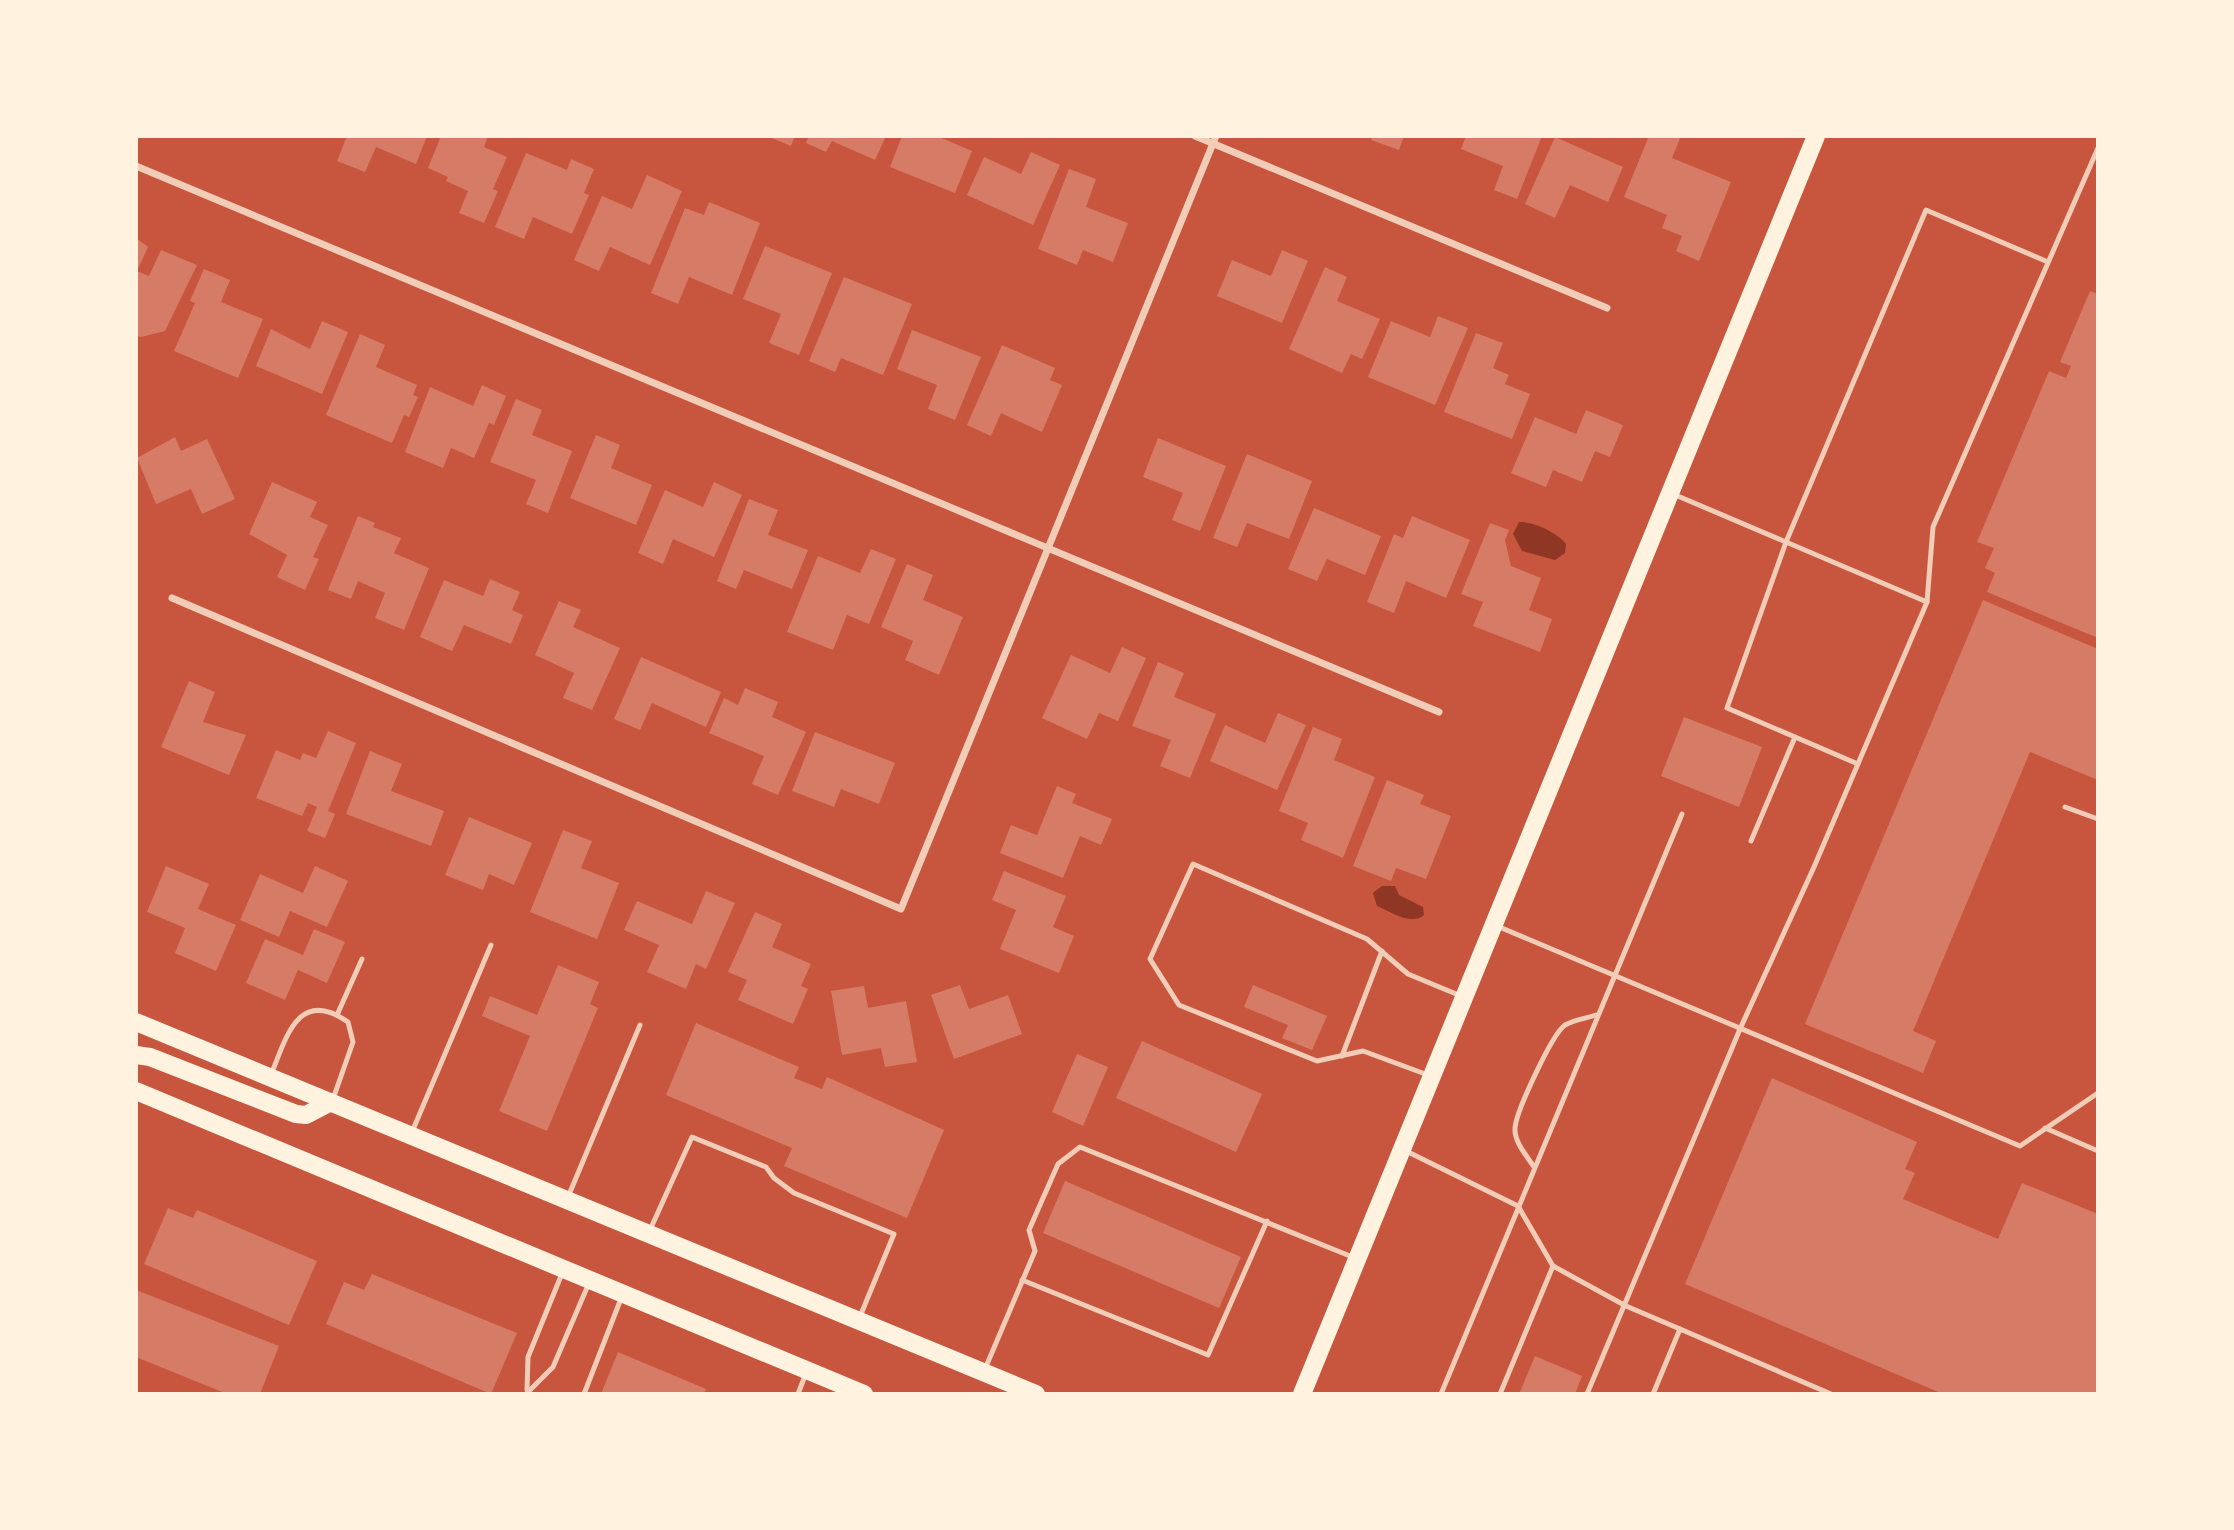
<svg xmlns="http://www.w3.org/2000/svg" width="2234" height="1530" font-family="Cabin,sans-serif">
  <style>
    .water { fill: #8f3625 }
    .building { fill: #d67c66 }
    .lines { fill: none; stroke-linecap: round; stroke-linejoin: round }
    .service { stroke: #f1ccb7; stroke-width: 5 }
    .minor { stroke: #f1ccb7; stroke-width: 7 }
    .primary { stroke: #fff3e0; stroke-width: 18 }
  </style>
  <rect width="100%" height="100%" fill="#c8553d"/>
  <!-- water -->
  <g class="water">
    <path d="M1519 522C1533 521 1558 533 1566 544L1565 553 1555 560 1522 551 1513 534Z"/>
    <path d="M1382 886H1395L1399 895 1423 907 1424 915C1411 926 1391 912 1377 906L1373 893Z"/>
  </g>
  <!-- building -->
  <g class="building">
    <polygon points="347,136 427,136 416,164 376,147 365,172 337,161"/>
    <polygon points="441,136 488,136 484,147 507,157 493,189 498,191 484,223 459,213 468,191 446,181 448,177 428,168"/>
    <polygon points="767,136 795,136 791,146"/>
    <polygon points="809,136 886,136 875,160 832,141 826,152 806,143"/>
    <polygon points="902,136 937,136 972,151 955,193 890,167"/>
    <polygon points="1373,136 1404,136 1399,150 1371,140"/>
    <polygon points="1466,136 1542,136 1517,199 1494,190 1503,166 1461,149"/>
    <polygon points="1649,136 1681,136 1672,158 1731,182 1699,261 1676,251 1682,236 1662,228 1667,215 1624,197"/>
    <polygon points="1555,137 1623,167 1608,202 1570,185 1555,218 1525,204"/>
    <polygon points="1031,152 1060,165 1033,225 967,195 984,157 1021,174"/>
    <polygon points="526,153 567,170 571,159 594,169 584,193 589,195 572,234 533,217 524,239 495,227"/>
    <polygon points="1069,169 1096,179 1086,207 1128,223 1113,262 1083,250 1077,265 1038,249"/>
    <polygon points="647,175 682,191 650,265 610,247 599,271 574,260 602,196 632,209"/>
    <polygon points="709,202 760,223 732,295 689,277 678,304 651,293 685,208 704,215"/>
    <polygon points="136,238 148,247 137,271 149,276 161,250 197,265 165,331 141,337 136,336"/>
    <polygon points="765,246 832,273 799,355 769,343 781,314 743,299"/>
    <polygon points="1282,250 1308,261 1282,323 1217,296 1232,260 1271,276"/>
    <polygon points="1325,267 1347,277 1337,301 1380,319 1362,359 1351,354 1342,373 1289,349"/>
    <polygon points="204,269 230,280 221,302 263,319 238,378 174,351 195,303 190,301"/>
    <polygon points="844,277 912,304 883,375 841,358 835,372 809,361"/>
    <polygon points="2090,291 2098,294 2098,638 1987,592 1995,573 1985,568 1994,548 1977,542 2049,371 2066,378 2071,366 2060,362"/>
    <polygon points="1438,316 1468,328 1435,405 1368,377 1391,321 1430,337"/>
    <polygon points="322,321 348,332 322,394 256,366 271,329 310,349"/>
    <polygon points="912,330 981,357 955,420 928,409 937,385 897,369"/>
    <polygon points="1476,333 1503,343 1493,368 1509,375 1505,384 1530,394 1512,439 1444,412"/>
    <polygon points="360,334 385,345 376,367 417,385 413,395 418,397 409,417 404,415 392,443 326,415"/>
    <polygon points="1002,345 1055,368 1050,380 1062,385 1042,432 1001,413 991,436 967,425"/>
    <polygon points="482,385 506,396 494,425 489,423 474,458 451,448 443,468 405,452 430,387 473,406"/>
    <polygon points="516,399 542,410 532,435 572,451 548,513 526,504 536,480 490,462"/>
    <polygon points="1586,410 1623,425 1610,457 1595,451 1582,482 1553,470 1546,487 1511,473 1535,417 1576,434"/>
    <polygon points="596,435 620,445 611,468 652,485 636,525 570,498"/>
    <polygon points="175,437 181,451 207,439 235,499 202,514 191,489 156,504 137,458"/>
    <polygon points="1158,438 1226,466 1200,531 1172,520 1183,493 1143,477"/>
    <polygon points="1247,454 1312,481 1289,539 1247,523 1237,547 1213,538"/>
    <polygon points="272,482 317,502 310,517 328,525 313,557 319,559 305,590 277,577 287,555 249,534"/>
    <polygon points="714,482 742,495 714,557 673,539 663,564 638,553 665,490 703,507"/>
    <polygon points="749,499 778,510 768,535 808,550 792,589 744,570 736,589 717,581"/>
    <polygon points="1314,508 1381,536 1365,575 1327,559 1317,581 1288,569"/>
    <polygon points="358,516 375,523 373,527 401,538 394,553 429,568 404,630 375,618 385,593 358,581 351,599 328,590"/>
    <polygon points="1412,516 1470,540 1446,598 1406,581 1394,613 1367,602 1394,534 1403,538"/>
    <polygon points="1490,523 1509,530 1505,540 1511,566 1541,578 1529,610 1552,619 1540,652 1473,626 1483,602 1461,594"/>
    <polygon points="871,549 896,559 869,624 847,615 833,650 787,632 818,556 860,573"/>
    <polygon points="907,564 933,575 923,600 963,617 939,675 905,660 913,641 881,627"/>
    <polygon points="490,579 520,592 512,610 523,615 511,644 464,625 452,651 420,637 444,580 483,596"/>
    <polygon points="1983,600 2098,649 2098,780 2030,752 1913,1031 1936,1041 1923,1073 1805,1024"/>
    <polygon points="559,601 581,610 573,627 620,648 592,710 563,698 574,673 535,655"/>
    <polygon points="1122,647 1146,658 1118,721 1099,713 1087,739 1042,718 1071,655 1110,673"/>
    <polygon points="641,657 721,692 706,727 652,703 640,730 614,719"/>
    <polygon points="1158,662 1184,673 1174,697 1216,714 1190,778 1160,766 1171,740 1132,726"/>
    <polygon points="189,681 215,692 203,722 246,735 229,775 161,747"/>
    <polygon points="745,688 778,702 772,717 806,732 778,795 752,784 764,756 709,733 724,698 738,705"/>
    <polygon points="1278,713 1306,725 1277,790 1210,761 1225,725 1265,743"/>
    <polygon points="1684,717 1762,747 1739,807 1661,776"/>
    <polygon points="1313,727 1342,739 1334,760 1375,777 1343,858 1301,840 1308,823 1279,811"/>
    <polygon points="328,731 356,743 328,811 335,814 325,838 307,831 317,807 308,803 302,816 256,798 276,750 300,760 303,753 316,758"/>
    <polygon points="815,732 895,763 879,804 841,789 834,807 792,791"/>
    <polygon points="370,751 402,764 391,791 444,811 431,846 346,814"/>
    <polygon points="1387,780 1424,795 1420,804 1451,816 1426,879 1396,868 1391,881 1353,866"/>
    <polygon points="1057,786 1076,794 1072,803 1112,819 1101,845 1080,836 1063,878 1000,853 1011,825 1037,835"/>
    <polygon points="469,817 532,843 514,885 489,874 483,890 445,875"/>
    <polygon points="563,830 592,841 581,868 619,883 597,939 530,912"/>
    <polygon points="166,866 209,884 198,909 236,925 216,971 175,953 185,928 147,912"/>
    <polygon points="315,866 348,881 327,927 290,911 279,937 240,920 260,874 303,893"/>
    <polygon points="1004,871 1066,896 1053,927 1074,936 1059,973 1000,949 1016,910 992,900"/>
    <polygon points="706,891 735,903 706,969 696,964 686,989 647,972 659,945 624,930 637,901 692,924"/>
    <polygon points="755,912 782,924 772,947 811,964 801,986 808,989 793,1024 738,1000 747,980 728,972"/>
    <polygon points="314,929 345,942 327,983 298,970 285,1000 246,983 265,939 303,955"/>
    <polygon points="558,965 599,982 590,1004 598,1008 547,1131 499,1111 530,1036 482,1016 490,996 537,1015"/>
    <polygon points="960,985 969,1009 1008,995 1022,1034 954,1059 931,995"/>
    <polygon points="1253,985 1327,1016 1312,1050 1282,1038 1288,1025 1244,1007"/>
    <polygon points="864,986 868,1008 906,1001 917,1062 885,1067 881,1048 842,1055 831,991"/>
    <polygon points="696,1023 799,1067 794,1078 822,1089 827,1077 944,1130 907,1218 784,1166 792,1148 666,1095"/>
    <polygon points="1142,1041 1262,1094 1236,1152 1116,1098"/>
    <polygon points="1077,1054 1108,1067 1083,1126 1052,1112"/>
    <polygon points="1772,1078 1917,1142 1905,1169 1915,1173 1903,1199 1998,1239 2022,1183 2098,1214 2098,1394 1943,1394 1685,1284"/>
    <polygon points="1065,1181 1241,1257 1219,1308 1043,1233"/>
    <polygon points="168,1208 193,1218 197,1210 317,1261 289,1325 144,1264"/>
    <polygon points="372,1274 517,1333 491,1394 326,1324 344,1282 364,1290"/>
    <polygon points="136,1290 279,1346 260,1394 227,1394 136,1357"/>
    <polygon points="618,1352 706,1389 704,1394 601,1394"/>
    <polygon points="1535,1356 1582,1376 1575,1394 1519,1394"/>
  </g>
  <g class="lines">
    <!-- service -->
    <g class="service">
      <polyline points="1927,602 1933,527 2098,148"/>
      <polyline points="1795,737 1858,764"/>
      <polyline points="2065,807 2098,819"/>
      <polyline points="1751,841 1795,737 1727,708 1786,542 1926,210 2048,262"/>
      <polyline points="1497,926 2020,1146 2098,1093"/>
      <polyline points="337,1015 362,959"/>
      <polyline points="1342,1056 1382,951"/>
      <path d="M271 1075C286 1038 298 987 348 1022L353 1042 333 1099"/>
      <polyline points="1428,1075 1363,1051 1317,1061 1179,1005 1150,959 1193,864 1367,939 1408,974 1461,996"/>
      <polyline points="2045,1128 2098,1151"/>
      <polyline points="412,1132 491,945"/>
      <polyline points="1406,1151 1518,1206 1553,1266 1626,1306 1680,1329"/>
      <path d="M1534 1167C1527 1156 1514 1142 1515 1128 1516 1112 1552 1034 1565 1025 1574 1020 1587 1018 1596 1015"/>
      <polyline points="568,1197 640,1025"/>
      <polyline points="650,1230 692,1137 766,1167 774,1178 794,1193 894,1234 859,1319"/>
      <polyline points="1022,1280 1208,1355 1267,1221"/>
      <polyline points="985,1369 1035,1251 1029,1230 1058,1164 1080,1147 1355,1258"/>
      <polyline points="527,1390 528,1357 563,1271"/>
      <polyline points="526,1394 553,1367 589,1283"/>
      <polyline points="584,1394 622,1296"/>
      <polyline points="798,1394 806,1373"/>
      <polyline points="1441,1394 1682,814"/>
      <polyline points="1500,1394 1553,1266"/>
      <polyline points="1587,1394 1740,1029 1814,867 1927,602 1673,494"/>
      <polyline points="1653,1394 1680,1329 1831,1394"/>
    </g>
    <!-- minor -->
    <g class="minor">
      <polyline points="1195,136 1607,308"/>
      <polyline points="136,166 1439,712"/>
      <polyline points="172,598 901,909 1216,136"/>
    </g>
    <!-- primary -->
    <g class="primary">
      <polyline points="136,1022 1036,1394"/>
      <polyline points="136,1055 150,1057 296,1114 306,1115 331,1102"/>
      <polyline points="136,1091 864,1394"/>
      <polyline points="1302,1394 1816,136"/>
    </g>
  </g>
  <!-- border -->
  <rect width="2234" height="1530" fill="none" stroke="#fff3e0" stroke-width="276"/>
</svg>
